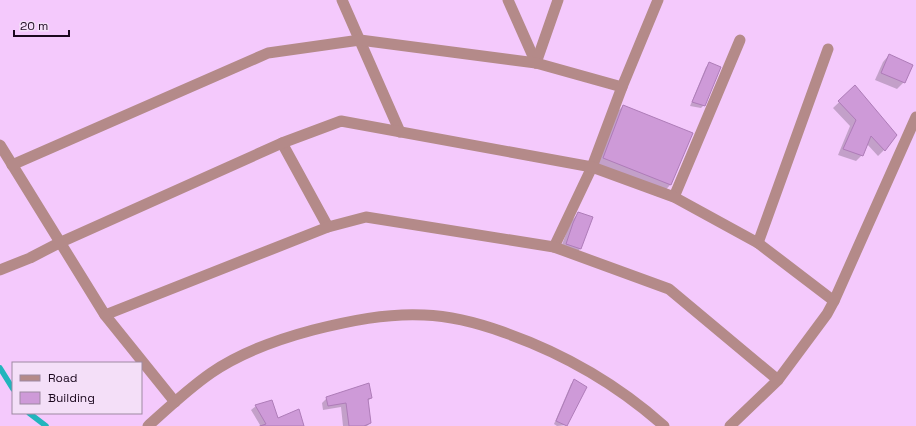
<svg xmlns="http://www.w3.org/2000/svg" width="916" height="426" font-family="'Space Grotesk',sans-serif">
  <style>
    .shadow { fill: #0003 }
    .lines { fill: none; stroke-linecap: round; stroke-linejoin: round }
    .stream { stroke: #22b5bd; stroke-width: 5.5 }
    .building { fill: #ce9ad8; stroke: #ae7cb8 }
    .minor { stroke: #b48a89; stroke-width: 11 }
    .tertiary { stroke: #b48a89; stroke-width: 11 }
  </style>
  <rect width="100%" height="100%" fill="#f4c9fc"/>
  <!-- shadow -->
  <g class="shadow">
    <polygon points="889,55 904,82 897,89 875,80 883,62"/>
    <polygon points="710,64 704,105 701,108 690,106 706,67"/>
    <polygon points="855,87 884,150 878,156 867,144 862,155 856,161 838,155 850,126 833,108"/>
    <polygon points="623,106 671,184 659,197 591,170 611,118"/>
    <polygon points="578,214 591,218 580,249 573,256 560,250 567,231 572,220"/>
    <polygon points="574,381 566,425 557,426 554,424 571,384"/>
    <polygon points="327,398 371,398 367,402 370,423 367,426 343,426 341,407 323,410 322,403"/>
    <polygon points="256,406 278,420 303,426 259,426 260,425 251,410"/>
  </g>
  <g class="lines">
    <!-- stream -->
    <g class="stream">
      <polyline points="0,368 13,389"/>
      <polyline points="29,413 46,426"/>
    </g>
  </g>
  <!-- building -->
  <g class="building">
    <polygon points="889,54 913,65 905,83 881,73"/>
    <polygon points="709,62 721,67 705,106 692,102"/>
    <polygon points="855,85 897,135 885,151 871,136 863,156 843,149 856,120 838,101"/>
    <polygon points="623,105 693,133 671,185 603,158"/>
    <polygon points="578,212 593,217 581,249 566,244 573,223"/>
    <polygon points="574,379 587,387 567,426 556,421"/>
    <polygon points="369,383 372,398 368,399 371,423 364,426 349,426 346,403 328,406 326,397"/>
    <polygon points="272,400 278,418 299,409 304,426 260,426 266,424 255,405"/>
  </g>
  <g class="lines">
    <!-- minor -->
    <g class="minor">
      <polyline points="342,0 400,132"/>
      <polyline points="508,0 536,63"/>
      <polyline points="536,63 558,0"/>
      <polyline points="282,143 328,227"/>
      <polyline points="0,145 105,315 175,402"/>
      <polyline points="12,165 268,53 360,40 536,63 622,87"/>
      <polyline points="674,197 740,40"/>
      <polyline points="758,243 828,49"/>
      <polyline points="554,247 592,167 622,87 658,0"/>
      <polyline points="0,270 30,258 59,243 282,143 341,121 592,167 674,197 758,243 834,301"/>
      <polyline points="105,315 328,227 366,217 554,247 669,289 778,380"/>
    </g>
    <!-- tertiary -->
    <g class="tertiary">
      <path d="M148 426C168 408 188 389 211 373 240 353 279 339 313 330 349 321 387 313 424 315 451 316 478 323 503 332 563 353 617 384 664 426"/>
      <polyline points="730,426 778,380 827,314 834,301 916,117"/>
    </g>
  </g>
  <!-- legend -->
  <rect x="12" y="362" width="130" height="52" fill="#f4dff8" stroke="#9d89a1"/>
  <rect x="20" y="375" width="20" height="6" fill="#b48a89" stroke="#9d89a1"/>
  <text x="48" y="382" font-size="12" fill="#1b081e">Road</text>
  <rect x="20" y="392" width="20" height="12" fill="#ce9ad8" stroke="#9d89a1"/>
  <text x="48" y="402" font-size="12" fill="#1b081e">Building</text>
  <!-- scale -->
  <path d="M14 30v6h55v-6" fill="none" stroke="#1b081e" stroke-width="2"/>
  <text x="20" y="30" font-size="12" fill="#1b081e" stroke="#f4dff8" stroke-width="3" paint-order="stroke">20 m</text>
</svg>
